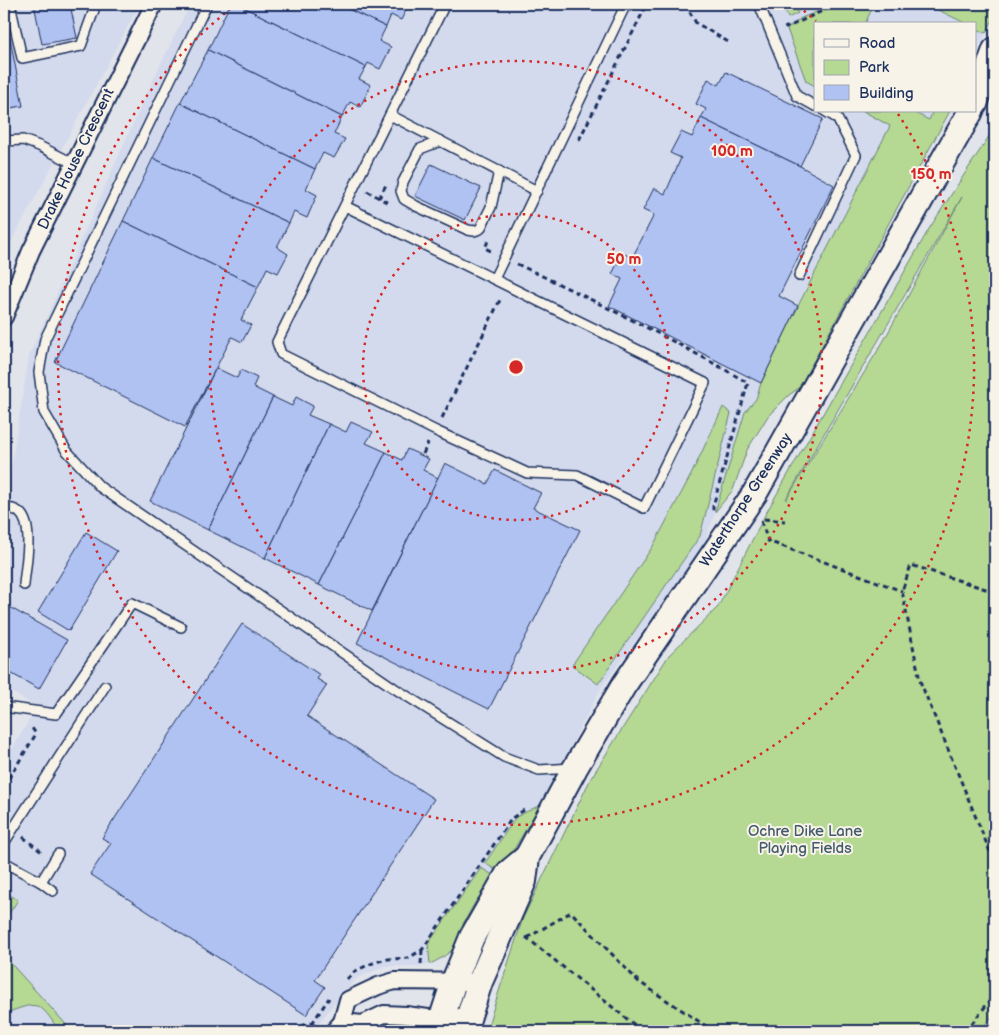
<svg xmlns="http://www.w3.org/2000/svg" width="999" height="1035" viewBox="0 0 999 1035" font-family="'Balsamiq Sans',sans-serif">
<style>
.built{fill:#d3daed}
.green{fill:#b5d892;stroke:#688478;fill-rule:evenodd}
.building{fill:#b0c2f2;stroke:#1b2f5e}
.lines{fill:none;stroke-linecap:round;stroke-linejoin:round}
.lane-casing{stroke:#1b2f5e;stroke-width:12}
.street-casing{stroke:#1b2f5e;stroke-width:20}
.secondary-casing{stroke:#1b2f5e;stroke-width:28}
.path{stroke:#1b2f5e;stroke-width:3;stroke-dasharray:5 4;stroke-linecap:butt}
.lane{stroke:#f7f3e8;stroke-width:9}
.street{stroke:#f7f3e8;stroke-width:16}
.secondary{stroke:#f7f3e8;stroke-width:24}
.ring{fill:none;stroke:#d62828;stroke-width:2.5;stroke-dasharray:2.5 5}
.labels{text-anchor:middle;dominant-baseline:central;stroke-width:4;stroke-linejoin:round;paint-order:stroke}
.street-label{font-size:15px;fill:#1b2f5e;stroke:#f7f3e8}
.park-label{font-size:15px;fill:#42596b;stroke:#f7f3e8}
.centre{fill:#d62828;stroke:#f7f3e8;stroke-width:2.5}
.ring-label{font-size:15px;text-anchor:middle;font-weight:bold;fill:#d62828;stroke:#f7f3e8;stroke-width:4;stroke-linejoin:round;paint-order:stroke}
</style>
<rect width="100%" height="100%" fill="#e2e4eb"/>
<filter id="ink" filterUnits="userSpaceOnUse"><feTurbulence type="fractalNoise" baseFrequency=".02" numOctaves="2"/><feDisplacementMap in="SourceGraphic" scale="10" xChannelSelector="R" yChannelSelector="G"/><feConvolveMatrix kernelMatrix="1 2 1 2 8 2 1 2 1" color-interpolation-filters="sRGB"/></filter>
<g filter="url(#ink)">
<g class="built">
<path d="M4,4H140L9,246L4,264Z"/>
<path d="M190,4H841L815,24V111H891L897,115L756,399L703,547L600,690L539,807L500,873L444,958L430,964L414,967L386,966L357,978L329,1010L313,1031H4V762L37,707L4,688V527L13,455L29,356L150,86Z"/>
<path d="M874,4H926L967,24H865Z"/>
<path d="M975,28L986,33L975,54Z"/>
<path d="M911,111H947L940,126Z"/>
</g>
<g class="green">
<path d="M782,4H793L798,13L788,18Z"/>
<path d="M825,4H874L865,24H815V86L806,81L787,29L801,18L822,10Z"/>
<path d="M926,4H995V16L986,33L975,28V24H967Z"/>
<path d="M863,111H911L929,120L933,111H950L799,388L789,395L768,416L747,450L733,490L715,512L745,412L756,399L761,383L798,306L890,126Z"/>
<path d="M995,127V1013L980,1031H486L523,918L591,778L669,655L718,607L766,513L929,229ZM962,197L883,342L786,500V499Z"/>
<path d="M723,407L731,413L700,536L598,684L572,665L653,546L691,475Z"/>
<path d="M536,807H539L500,873L485,863L516,817Z"/>
<path d="M481,868L498,878L487,895L477,899L463,924L466,933C456,948 446,957 430,964L428,944Z"/>
<path d="M4,891L18,900L4,921Z"/>
<path d="M4,956L63,1021L71,1031H59C39,1000 38,1001 4,1014Z"/>
</g>
<g class="building">
<path d="M34,4H70L77,38L42,44Z"/>
<path d="M230,4H237L366,67L359,79L371,85L360,107L350,102L342,117L208,50Z"/>
<path d="M237,4H338L386,27L379,41L391,47L380,69L368,63L366,67Z"/>
<path d="M338,4H409L401,20L391,15L386,27Z"/>
<path d="M7,23L23,106L4,109V24Z"/>
<path d="M208,50L342,117L334,134L345,139L334,158L323,153L315,169L180,103Z"/>
<path d="M726,72L823,119L800,166L701,118L706,109L696,104L708,79L719,85Z"/>
<path d="M180,103L315,169L306,189L317,195L307,218L294,212L289,223L153,158Z"/>
<path d="M701,118L800,166L834,185L779,296L798,306L761,383L609,306L622,279L612,274L623,253L632,258L654,215L643,210L654,188L665,194L681,158L670,153L681,132L692,137Z"/>
<path d="M153,158L289,223L277,247L288,254L278,273L267,268L258,287L123,221Z"/>
<path d="M431,164L481,188L465,220L415,196Z"/>
<path d="M123,221L258,287L241,320L251,325L242,342L232,337L185,427L55,362Z"/>
<path d="M216,368L237,378L241,370L257,378L253,387L273,397L208,530L150,501Z"/>
<path d="M273,397L292,406L296,397L313,406L308,415L329,424L265,558L208,530Z"/>
<path d="M351,422L373,432L366,443L386,452L319,585L265,558L329,424L346,432Z"/>
<path d="M407,449L429,459L423,470L438,478L372,611L319,585L386,452L402,460Z"/>
<path d="M445,463L487,484L495,470L541,493L533,508L580,530L489,709L357,643Z"/>
<path d="M86,532L117,551L69,631L38,612Z"/>
<path d="M4,604L67,640L39,689L5,670Z"/>
<path d="M242,624L320,675L317,679L327,685L307,716L434,799L315,980L325,987L306,1015L90,874L111,843L102,838Z"/>
</g>
<g class="lines">
<defs>
<g id="lane">
<path d="M10,4L22,58L81,46L94,10L93,4"/>
<path d="M207,4L45,339L39,372L44,412L66,450L100,487L394,688L504,757L539,770L573,768"/>
<path d="M759,4L797,96L815,106"/>
<path d="M390,115L537,191"/>
<path d="M4,141L23,140L39,146L73,163"/>
<path d="M441,141L420,149L403,182L401,191L404,199L416,206L468,230L474,231L480,229L491,207L499,171"/>
<path d="M345,206L705,383L644,508L577,475L527,473L436,431L281,354L277,342L445,4"/>
<path d="M799,276L856,155L837,118L825,111"/>
<path d="M494,279L626,4"/>
<path d="M4,508C8,508 15,509 19,512C35,525 25,567 24,585"/>
<path d="M4,707L56,714L132,603L181,627"/>
<path d="M4,843L105,686"/>
<path d="M4,862L41,882L53,891"/>
<path d="M41,882L58,854"/>
</g>
<g id="street">
<path d="M4,317L31,251L154,4"/>
<path d="M342,1022L363,1024L384,1014L406,1015L428,1018L468,1017"/>
<path d="M334,1031L342,1022L348,1000L378,986L395,981L480,982"/>
</g>
<g id="secondary">
<path d="M975,104L995,50"/>
<path d="M440,1031L442,1018L454,981L472,937L509,872L527,857"/>
<path d="M464,1031L480,982L524,881L527,857L575,768L624,685L755,493L971,111"/>
</g>
</defs>
<use href="#lane" class="lane-casing"/>
<use href="#street" class="street-casing"/>
<use href="#secondary" class="secondary-casing"/>
<g class="path">
<path d="M685,4L696,23L730,43"/>
<path d="M785,26L786,28L820,12L825,10L828,4"/>
<path d="M579,140L647,4"/>
<path d="M367,191L390,204"/>
<path d="M379,198L387,183"/>
<path d="M488,241L485,248L493,252"/>
<path d="M517,264C595,301 673,339 748,383L713,506V514"/>
<path d="M442,418L501,298"/>
<path d="M423,454L428,443"/>
<path d="M764,519L785,521"/>
<path d="M761,521L768,541L902,591"/>
<path d="M995,592L911,565L902,591L920,681L995,864"/>
<path d="M4,786L36,734L30,725"/>
<path d="M23,837L43,853"/>
<path d="M526,937L642,1031"/>
<path d="M527,938L571,912L639,982L706,1026L712,1031"/>
<path d="M421,964L422,950"/>
<path d="M347,979L355,971L375,962L388,959L408,958L422,950L512,818L527,808"/>
<path d="M285,1031L311,1023L317,1027"/>
<path d="M307,1031L329,998"/>
<path d="M966,1031L995,994"/>
</g>
<use href="#lane" class="lane"/>
<use href="#street" class="street"/>
<use href="#secondary" class="secondary"/>
</g>
</g>
<g class="ring">
<circle cx="516" cy="367" r="153"/>
<circle cx="516" cy="367" r="306"/>
<path d="M798 6A458 458 0 0 1 816 21M898 114A458 458 0 1 1 234 6"/>
</g>
<g class="labels">
<g class="street-label">
<text transform="translate(76 159) rotate(-64)">Drake House Crescent</text>
<text transform="translate(746 500) rotate(-57)">Waterthorpe Greenway</text>
</g>
<g class="park-label">
<text x="805" y="831">Ochre Dike Lane<tspan x="805" dy="17">Playing Fields</tspan></text>
</g>
</g>
<circle cx="516" cy="367" r="8" class="centre"/>
<g class="ring-label">
<text x="732" y="156">100 m</text>
<text x="931" y="179">150 m</text>
<text x="624" y="264">50 m</text>
</g>
<rect width="999" height="1035" fill="none" stroke="#f7f3e8" stroke-width="20"/>
<rect x="10" y="10" width="979" height="1015" fill="none" stroke="#1b2f5e" stroke-width="2" filter="url(#ink)"/>
<rect x="814" y="22" width="162" height="90" fill="#f7f3e8" stroke="#9fa5b1"/>
<rect x="824" y="39" width="25" height="8" fill="#f7f3e8" stroke="#9fa5b1"/>
<text x="859" y="48" font-size="15" fill="#1b2f5e">Road</text>
<rect x="824" y="60" width="25" height="15" fill="#b5d892" stroke="#9fa5b1"/>
<text x="859" y="72" font-size="15" fill="#1b2f5e">Park</text>
<rect x="824" y="85" width="25" height="15" fill="#b0c2f2" stroke="#9fa5b1"/>
<text x="859" y="98" font-size="15" fill="#1b2f5e">Building</text>
</svg>
